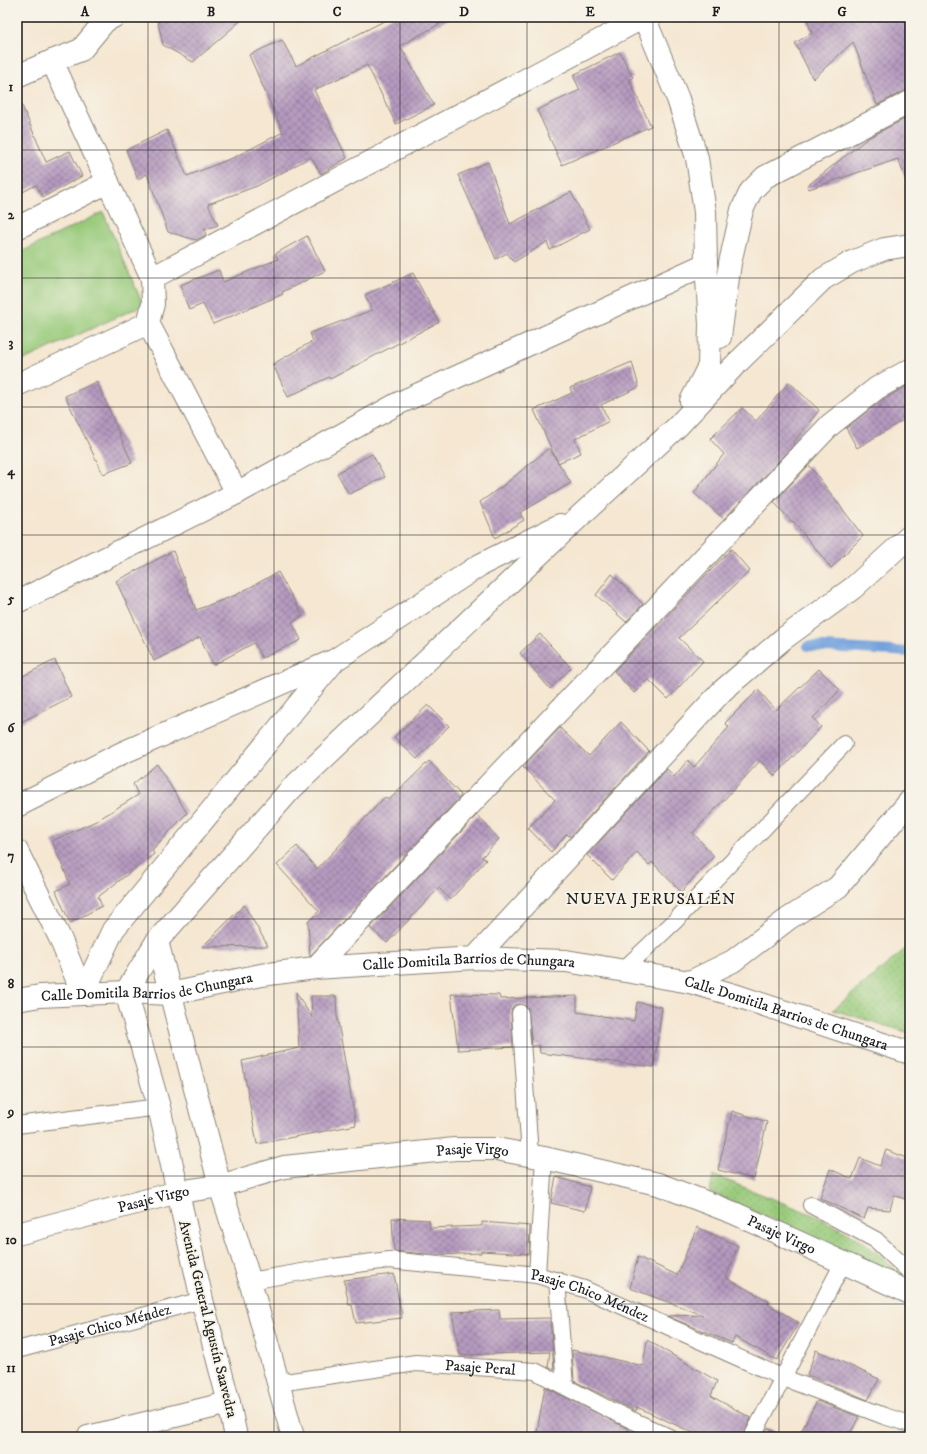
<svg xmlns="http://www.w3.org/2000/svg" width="927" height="1454" viewBox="0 0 927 1454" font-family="'IM FELL DW Pica',serif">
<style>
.grass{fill:url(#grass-dots);stroke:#5a734b}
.pitch{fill:#98ca7a;stroke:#5a734b}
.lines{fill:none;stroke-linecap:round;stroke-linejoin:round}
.stream{stroke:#73a2dc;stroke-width:10}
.building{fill:url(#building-cross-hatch)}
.service-casing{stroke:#888277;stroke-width:18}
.minor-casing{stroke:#888277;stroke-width:24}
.service{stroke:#fff;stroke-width:16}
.minor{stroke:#fff;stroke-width:22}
.grid{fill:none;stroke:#1c1c1c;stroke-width:1;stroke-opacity:0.55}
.labels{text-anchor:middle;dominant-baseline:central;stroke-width:4;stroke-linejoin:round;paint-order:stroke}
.street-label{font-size:15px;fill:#1c1c1c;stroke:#f7f3e8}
.neighbourhood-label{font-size:16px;letter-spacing:1px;fill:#1c1c1c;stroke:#f7f3e8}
.neatline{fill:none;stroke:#1c1c1c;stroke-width:1.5}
.grid-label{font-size:13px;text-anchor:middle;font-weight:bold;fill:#1c1c1c}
</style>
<defs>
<pattern id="grass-dots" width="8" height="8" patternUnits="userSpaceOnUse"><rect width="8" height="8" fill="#98ca7a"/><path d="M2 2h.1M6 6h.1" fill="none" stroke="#82ad69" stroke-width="1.8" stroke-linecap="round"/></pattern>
<pattern id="building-cross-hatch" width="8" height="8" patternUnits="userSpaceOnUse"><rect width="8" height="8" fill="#b59abf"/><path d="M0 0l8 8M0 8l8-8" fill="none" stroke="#927d9a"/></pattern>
</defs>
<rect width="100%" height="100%" fill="#f7f3e8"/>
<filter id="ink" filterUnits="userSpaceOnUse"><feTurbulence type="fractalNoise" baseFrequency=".025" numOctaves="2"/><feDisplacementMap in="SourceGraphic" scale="8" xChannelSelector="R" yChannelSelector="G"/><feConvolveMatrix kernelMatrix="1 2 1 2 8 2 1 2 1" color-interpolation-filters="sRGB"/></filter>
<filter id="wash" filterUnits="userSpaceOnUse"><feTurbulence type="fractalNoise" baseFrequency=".012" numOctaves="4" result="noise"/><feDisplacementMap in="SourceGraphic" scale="16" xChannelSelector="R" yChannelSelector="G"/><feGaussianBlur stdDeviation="0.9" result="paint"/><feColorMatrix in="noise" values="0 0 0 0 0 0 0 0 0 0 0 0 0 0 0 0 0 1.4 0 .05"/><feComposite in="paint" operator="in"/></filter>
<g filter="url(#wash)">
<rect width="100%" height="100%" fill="#f5e7d2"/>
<g class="grass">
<path d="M910,945V1033L833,1010Z"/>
<path d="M713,1175L816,1216L861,1240L907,1279L710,1192Z"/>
</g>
<path class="pitch" d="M103,212L143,305L17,363V254Z"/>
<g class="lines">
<path class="stream" d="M808,646L910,652"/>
</g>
<g id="blocks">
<g class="building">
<path d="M157,17H245L193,62L163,45Z"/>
<path d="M392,17H452L400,46L434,105L396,124L367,65L314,90L347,158L321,174L311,157L257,186L208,204L218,225L204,230L206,235L196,240L168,232L147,174L138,179L126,150L167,130L187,176L235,157L283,132L249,55L282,40L296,66Z"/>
<path d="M806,17H910V90L904,91L877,105L853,42L813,79L795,43L812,33Z"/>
<path d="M620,52L633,78L629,80L651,126L562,165L537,110L580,90L573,75Z"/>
<path d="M17,94L46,162L70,151L82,176L43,197L36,185L17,195Z"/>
<path d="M910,116V185H908L898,159L809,189L807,186L868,138Z"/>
<path d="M488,162L510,224L571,192L590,229L550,250L547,242L514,262L507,253L496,259L458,175Z"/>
<path d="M307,236L325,271L282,292L283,294L213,324L203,304L189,310L180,285L219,270L223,282L278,259L275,254Z"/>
<path d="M413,273L439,322L330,379L329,377L288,397L273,364L313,341L310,333L372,310L365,295Z"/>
<path d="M632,362L639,387L601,405L609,421L575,439L581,453L558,463L534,410L572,393L570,388Z"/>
<path d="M97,382L132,463L103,474L65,396Z"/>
<path d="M789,382L819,410L793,443L794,445L724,519L694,493L724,454L710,439L742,408L756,421Z"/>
<path d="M910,384V416L857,448L846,428L881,401Z"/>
<path d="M549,448L571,483L520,513L524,520L495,538L480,502L504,485Z"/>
<path d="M372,454L385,477L349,494L337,473Z"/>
<path d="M809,465L863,536L831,568L793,521L792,522L774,502Z"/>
<path d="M731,549L750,571L679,638L703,661L668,699L648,679L634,693L614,671Z"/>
<path d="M173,551L196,610L236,595L278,572L303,616L292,622L301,640L262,658L254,643L213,665L200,637L154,661L116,581Z"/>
<path d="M612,574L643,604L626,622L596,595Z"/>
<path d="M540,634L571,668L550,689L520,653Z"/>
<path d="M55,660L71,697L17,724V679Z"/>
<path d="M819,669L840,690L813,718L821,727L775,776L760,761L693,833L714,856L681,892L652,862L649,865L637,852L612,880L587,855L667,769L674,777L688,760L694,767L729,727L725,723L758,690L776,710Z"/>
<path d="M428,705L449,726L417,759L394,737Z"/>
<path d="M621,722L649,751L570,837L567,834L551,852L528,828L555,800L523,767L560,728L589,756Z"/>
<path d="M429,761L461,795L460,797L310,956L308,922L319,911L277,865L297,846L317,869L385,797L389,800Z"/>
<path d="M157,764L187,813L152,850L154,854L98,897L102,906L70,923L56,891L70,884L52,841L96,821L138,795L133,784Z"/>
<path d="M477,815L499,839L482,857L486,860L450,900L439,888L387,943L370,928Z"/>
<path d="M244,905L268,946L202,947Z"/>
<path d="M296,992L312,1018L311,996H336L337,1016L356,1125L257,1144L242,1061L299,1048Z"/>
<path d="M451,994L499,995L500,999L577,996V1012L634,1021L637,1002L662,1007L654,1067L540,1053L539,1045L532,1046L528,1008L524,1005L520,1004L514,1005L512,1009L511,1013L513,1047L458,1050Z"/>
<path d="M732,1111L767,1122L754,1179L718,1170Z"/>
<path d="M886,1150L910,1159V1201L894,1195L890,1210L868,1208L864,1219L820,1198L830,1169L852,1179L860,1158L880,1166Z"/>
<path d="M556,1177L590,1187L585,1211L551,1203Z"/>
<path d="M392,1218L429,1220L430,1228L482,1226V1222L530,1226L529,1254L481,1251V1253L437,1255L394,1251Z"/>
<path d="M697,1227L738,1246L726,1278L769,1301L768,1304L799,1323L777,1360L735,1337L732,1343L667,1316L703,1315L630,1288L638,1257L677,1275Z"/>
<path d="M394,1274L402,1318L356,1323L352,1305H349L344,1280Z"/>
<path d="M499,1310L500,1319L550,1318L554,1370L548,1367L550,1352L460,1355L452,1312Z"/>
<path d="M647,1340L717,1381L711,1396L751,1418L743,1437H702L637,1407L636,1411L574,1381L572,1350L643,1366Z"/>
<path d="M816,1350L879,1379L868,1400L807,1375Z"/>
<path d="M545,1387L629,1429L626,1437H536Z"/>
<path d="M817,1401L859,1417L848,1437H798Z"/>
<path d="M768,1428L785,1437H763Z"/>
</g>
</g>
</g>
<g filter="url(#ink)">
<use href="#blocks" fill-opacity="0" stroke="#888277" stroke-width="1"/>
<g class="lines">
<defs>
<g id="service">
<path d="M622,971L675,921L844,744"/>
<path d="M520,1013L530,1155"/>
<path d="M17,1125L159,1107"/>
<path d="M811,1205L876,1240L910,1272"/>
<path d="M537,1275L544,1158"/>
<path d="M557,1280L565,1386"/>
<path id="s1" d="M250,1281L325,1268L389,1260L537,1275L584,1289L784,1378L884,1416L910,1424"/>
<path id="s2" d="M17,1350L202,1300"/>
<path id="s3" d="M278,1383L416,1363L535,1371L610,1410L669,1437"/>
<path d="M752,1437L843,1263"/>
</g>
<g id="minor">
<path d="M644,17L678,99L697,158L705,212L706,264L710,324L709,366L691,401"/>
<path d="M52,61L152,278"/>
<path d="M17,76L52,61L81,50L105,21L113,17"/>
<path d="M17,228L108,182"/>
<path d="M148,323L237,493"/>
<path d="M720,337L730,263L742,210L751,191L765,177L910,102"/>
<path d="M17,385L148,323L153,304L152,278L644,17"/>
<path d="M17,602L237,493L397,404L706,264"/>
<path d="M17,806L122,753L330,662"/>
<path d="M17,851L60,938L83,994"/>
<path d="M157,941L220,1186L250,1281L293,1437"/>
<path d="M475,958L722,691L783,639L853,588L910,536"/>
<path d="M315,968L830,425L877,388L910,370"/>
<path d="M690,982L733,961L788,919L838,887L910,801"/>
<path d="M83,994L113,930L335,660L480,565L560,525"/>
<path id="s4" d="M17,1000L40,996L126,992L170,994L261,975L315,968L475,958L566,961L690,982L734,995L910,1053"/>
<path id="s5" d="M17,1234L178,1192L220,1186L284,1167L455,1149H496L544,1158L658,1184L734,1213L910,1293"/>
<path d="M88,1437L229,1403"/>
<path d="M236,1437L229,1403L202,1300L159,1107L126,992L157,941L291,789L581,515L677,427L733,367L823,279L852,262L884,249L910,245"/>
</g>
</defs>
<use href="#service" class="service-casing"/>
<use href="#minor" class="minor-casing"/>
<use href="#service" class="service"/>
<use href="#minor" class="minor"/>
</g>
</g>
<path class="grid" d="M148,17V1437M274,17V1437M400,17V1437M527,17V1437M653,17V1437M779,17V1437M17,150H910M17,278H910M17,407H910M17,535H910M17,663H910M17,791H910M17,919H910M17,1047H910M17,1176H910M17,1304H910"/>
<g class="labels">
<g class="street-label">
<text stroke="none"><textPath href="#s4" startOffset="455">Calle Domitila Barrios de Chungara</textPath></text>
<text stroke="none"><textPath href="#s4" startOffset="131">Calle Domitila Barrios de Chungara</textPath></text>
<text stroke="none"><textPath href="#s4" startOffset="779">Calle Domitila Barrios de Chungara</textPath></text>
<text stroke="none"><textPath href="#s5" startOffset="465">Pasaje Virgo</textPath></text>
<text stroke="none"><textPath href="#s5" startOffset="141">Pasaje Virgo</textPath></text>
<text stroke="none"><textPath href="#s5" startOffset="788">Pasaje Virgo</textPath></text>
<text stroke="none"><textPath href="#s1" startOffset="346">Pasaje Chico Méndez</textPath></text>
<text transform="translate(208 1319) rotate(76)">Avenida General Agustín Saavedra</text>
<text stroke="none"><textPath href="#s2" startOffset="96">Pasaje Chico Méndez</textPath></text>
<text stroke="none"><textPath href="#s3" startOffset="204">Pasaje Peral</textPath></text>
</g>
<g class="neighbourhood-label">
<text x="651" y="899">NUEVA JERUSALÉN</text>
</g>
</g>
<rect width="927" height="1454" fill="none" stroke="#f7f3e8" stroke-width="44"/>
<rect x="22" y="22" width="883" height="1410" class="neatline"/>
<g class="grid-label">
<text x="85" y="16">A</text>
<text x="211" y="16">B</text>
<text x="337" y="16">C</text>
<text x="464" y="16">D</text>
<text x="590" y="16">E</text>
<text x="716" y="16">F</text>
<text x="842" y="16">G</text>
<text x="11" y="91">1</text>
<text x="11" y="219">2</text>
<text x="11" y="347">3</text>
<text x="11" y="475">4</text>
<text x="11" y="603">5</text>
<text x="11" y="732">6</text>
<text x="11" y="860">7</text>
<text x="11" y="988">8</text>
<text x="11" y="1116">9</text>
<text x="11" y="1244">10</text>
<text x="11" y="1372">11</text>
</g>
</svg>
